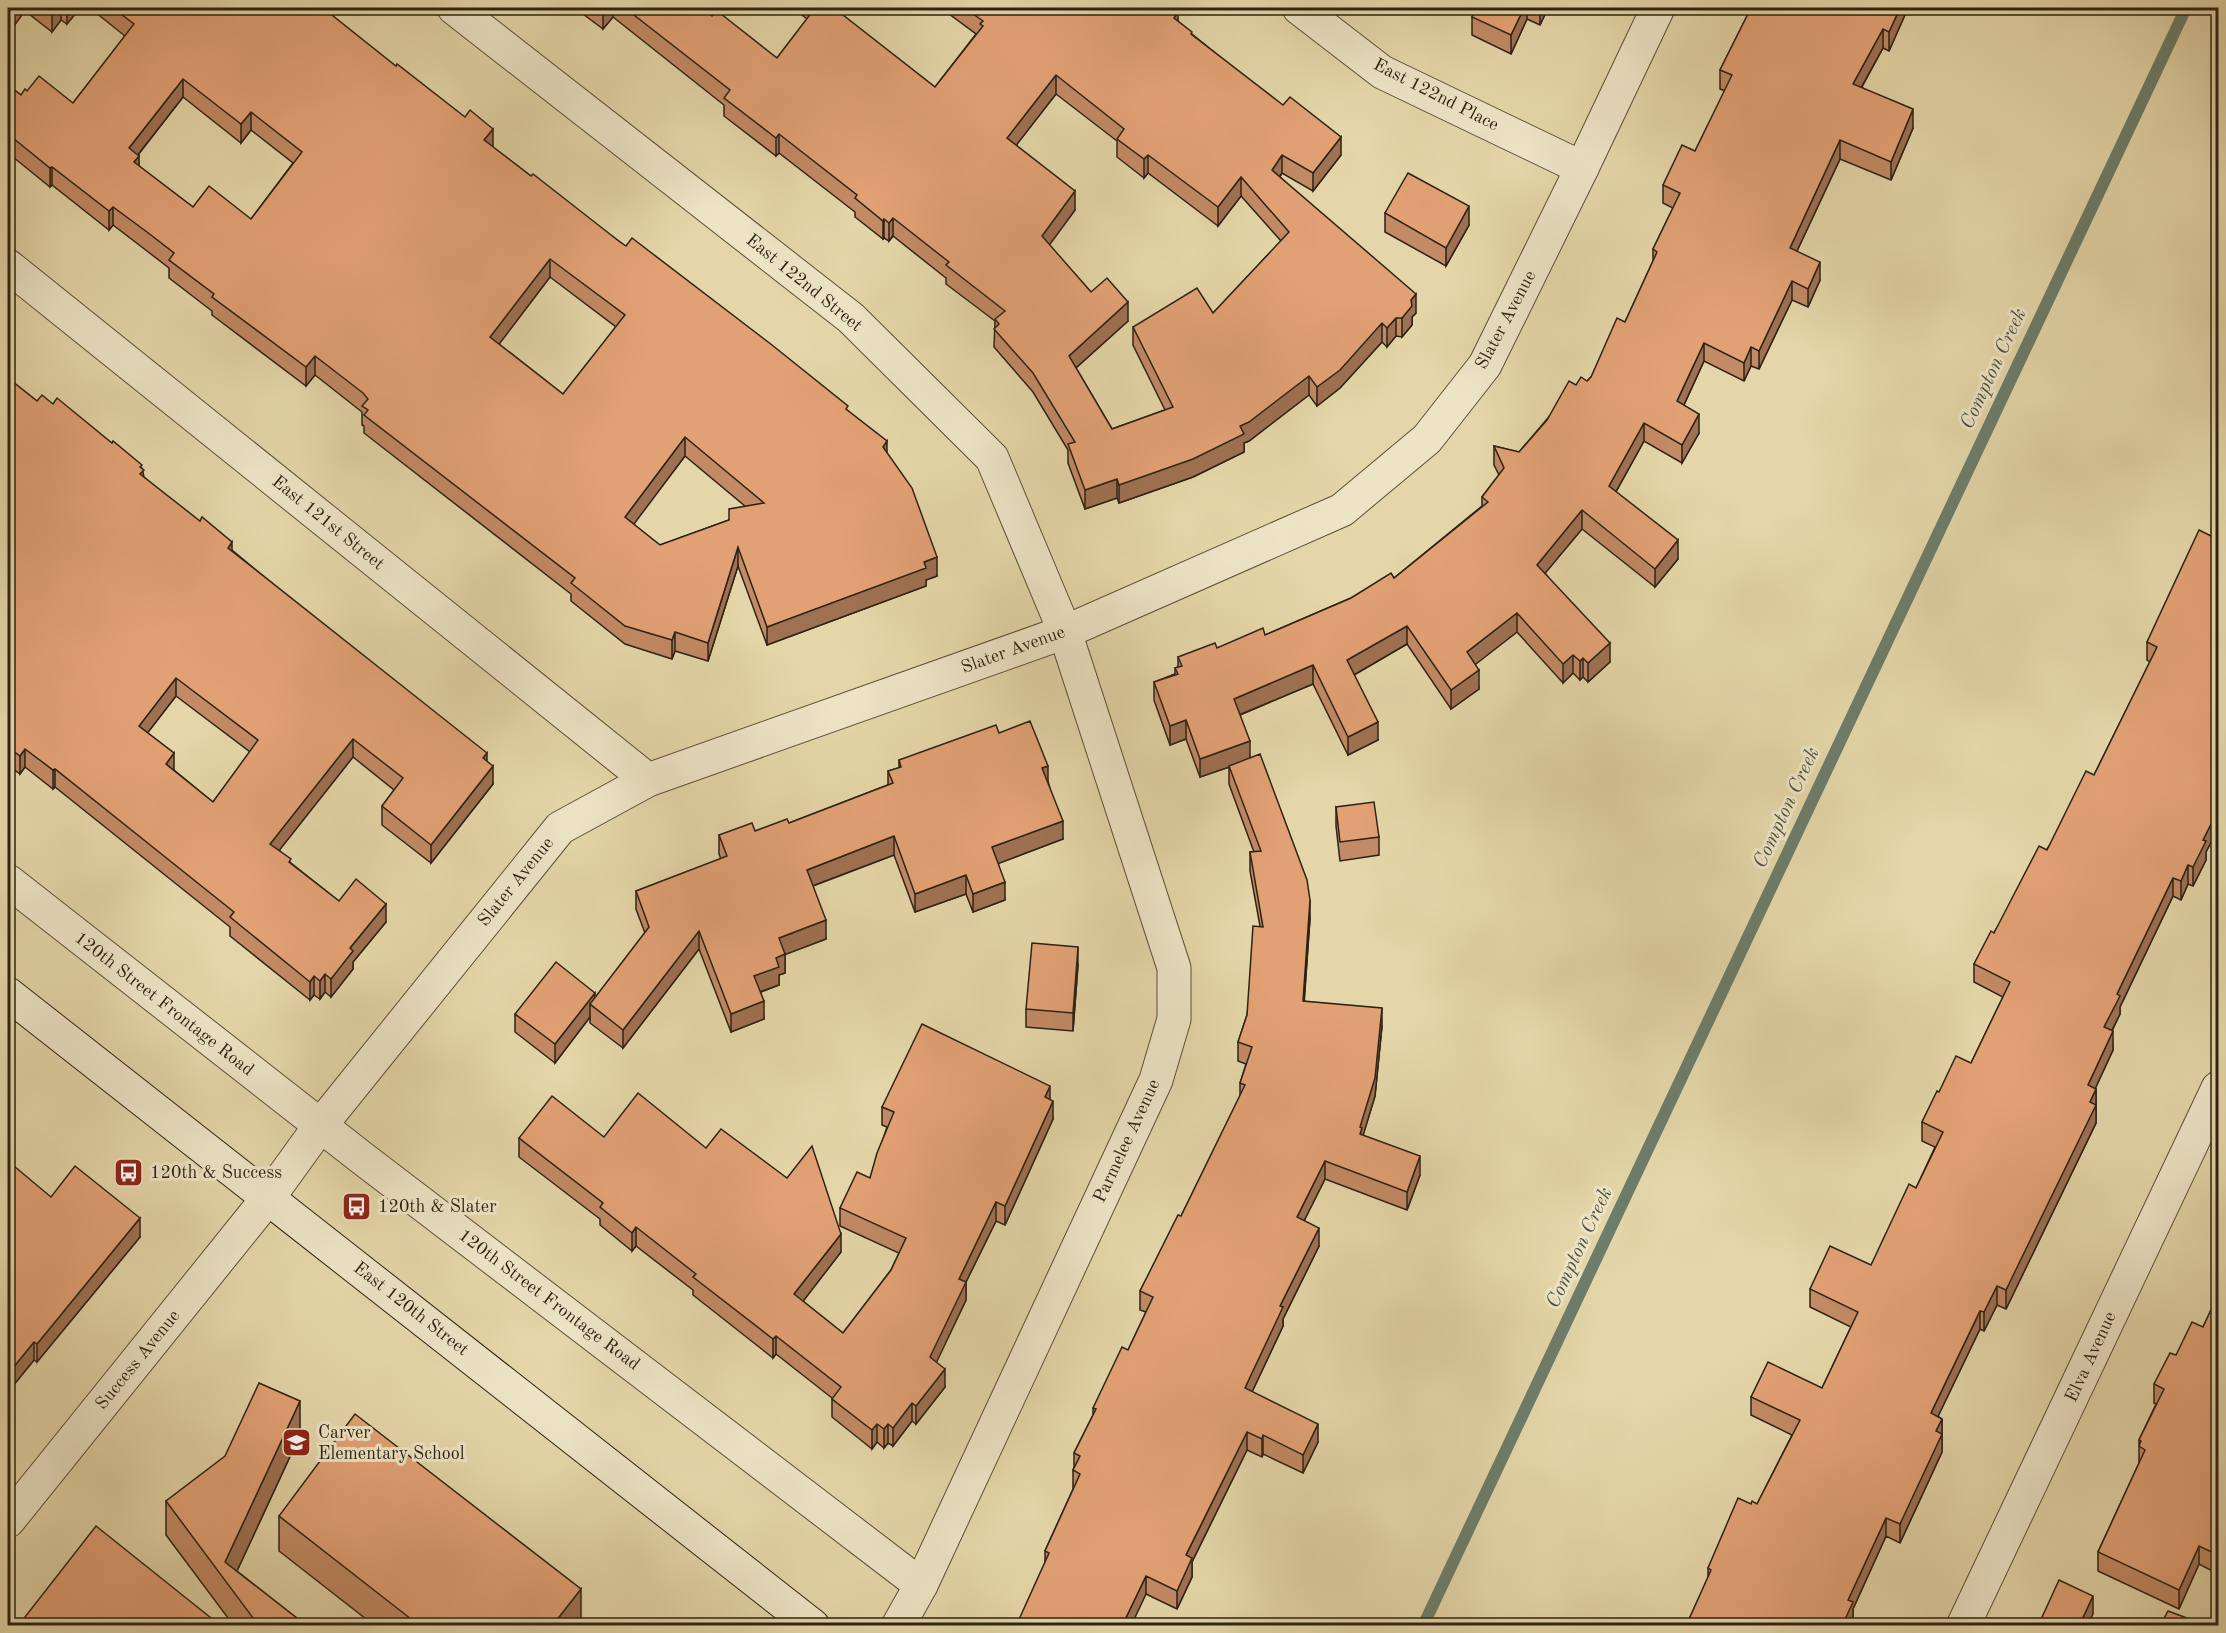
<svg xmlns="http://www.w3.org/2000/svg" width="2226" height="1633" viewBox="0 0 2226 1633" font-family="'Old Standard TT',serif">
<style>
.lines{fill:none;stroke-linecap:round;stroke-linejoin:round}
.stream{stroke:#6c7d6b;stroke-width:12}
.street-casing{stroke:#5b4f39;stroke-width:35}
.secondary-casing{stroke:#2d2214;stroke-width:35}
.street{stroke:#ede4c6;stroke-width:33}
.secondary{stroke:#ede4c6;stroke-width:33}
.wall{fill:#c28a65;stroke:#2d2214;stroke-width:1.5;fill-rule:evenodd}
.shaded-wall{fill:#9e7152;stroke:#2d2214;stroke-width:1.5}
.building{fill:#e2a175;stroke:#2d2214;stroke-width:1.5;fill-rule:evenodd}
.labels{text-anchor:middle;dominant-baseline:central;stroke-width:6;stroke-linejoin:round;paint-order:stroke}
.street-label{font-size:18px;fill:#2d2214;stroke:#ede4c6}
.poi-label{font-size:18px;fill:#2d2214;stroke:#ede4c6;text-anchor:start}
.water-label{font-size:20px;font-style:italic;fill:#4c4f40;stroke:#ede4c6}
</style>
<rect width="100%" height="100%" fill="#e4d6a8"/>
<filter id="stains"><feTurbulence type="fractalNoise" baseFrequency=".00333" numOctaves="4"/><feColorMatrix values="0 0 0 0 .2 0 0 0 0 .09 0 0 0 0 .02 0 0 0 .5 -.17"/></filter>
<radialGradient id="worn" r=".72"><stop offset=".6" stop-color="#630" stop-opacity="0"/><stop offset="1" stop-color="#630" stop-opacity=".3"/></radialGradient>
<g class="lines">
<path class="stream" d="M1423,1626L2186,8"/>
<defs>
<g id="street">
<path d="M454,8L851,318L992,458L1065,632L1174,968V1019L1156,1080L921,1585L898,1626"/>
<path d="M1299,8L1382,72L1582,168"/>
<path d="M8,266L648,780"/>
<path d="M8,881L362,1158L921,1585"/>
<path d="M8,1521L268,1198L320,1126L560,828L648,780L1065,632L1342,510L1427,439L1485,365L1582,168L1658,8"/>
<path d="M1963,1626L2218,1088"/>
</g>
<path id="secondary" d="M8,994C277,1203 545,1414 813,1626"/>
</defs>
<use href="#street" class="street-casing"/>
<use href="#secondary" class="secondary-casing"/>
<use href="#street" class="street"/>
<use href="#secondary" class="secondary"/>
</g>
<g class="wall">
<path d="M8,8H80L67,24L61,20L52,32L25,11Z"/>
<path d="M90,8H323L493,147L531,176L848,411L887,454L937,576L926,580V586L767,645L738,566L708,661L675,651L672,659L625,644L571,601V594L364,433V426L362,425V412L315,375L306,386L212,315V311L169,278V268L147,251L113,225L109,230L52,185L50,187L8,153V85L21,95L27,91L73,103L125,36ZM183,97L241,143L251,130L293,163L251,219L193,207L139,166L138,155ZM550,277L616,327L563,394L499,344ZM685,456L746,507L729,520L660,545L633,524Z"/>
<path d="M575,8H701L712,16L777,58L807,19L798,12V8H844L840,13L935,87L976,34L941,8H1172L1178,21L1192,34L1341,155L1313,191L1282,173L1280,177L1416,313L1412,317V325L1402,337L1396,336L1387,347L1382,342L1340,388L1317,406L1309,395L1249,441L1244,443V452L1193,477L1119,503L1117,498L1085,509L1068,463V450L1033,392L994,347L995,321L946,284V278L893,236L889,241L884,238L883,239L855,217V212L779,153L776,156L724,116V105L613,17L603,29ZM1056,94L1117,141V157L1144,178L1148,173L1218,226L1241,196L1281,241L1213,313L1133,327V345L1165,410L1112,429L1076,368L1128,321L1091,292L1049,245L1075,210L1016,145Z"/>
<path d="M1476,8H1548L1540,25L1527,19L1511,54L1472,35V17Z"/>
<path d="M1751,8H1908L1889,51L1883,48L1862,87L1913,128L1891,180L1840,159L1797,251L1820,280L1808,307L1792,300L1759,369L1751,366L1744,381L1704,361L1684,405L1699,433L1682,463L1644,441L1616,492L1678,559L1655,587L1582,529L1545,573L1610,662L1588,682L1583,677L1580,680L1573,673L1563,683L1517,632L1475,664L1479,689L1451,709L1407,644L1354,675L1378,740L1348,755L1313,684L1240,715L1250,758L1310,918L1304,1001L1382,1026L1375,1096L1363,1135L1420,1175L1407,1210L1325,1179L1304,1221L1319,1246L1283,1319V1326L1252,1392L1318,1442L1303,1473L1263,1454L1262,1457L1247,1450L1192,1562V1577L1177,1609L1146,1594L1045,1562V1551L1073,1489V1470L1074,1467V1453L1093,1415V1408L1128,1350L1146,1312L1140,1310V1291L1181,1216L1240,1096V1083L1246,1064L1238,1061V1042L1247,1015L1260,926L1250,871V852H1254L1229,784V767L1200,777L1186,739L1170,745L1154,700V682L1175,674V668L1178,667V657L1217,648L1265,635L1351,598L1394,578L1482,506V497L1499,475L1494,465V446L1519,452L1576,385L1587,381L1591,377L1625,322L1653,261V249L1673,208L1663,203V185L1695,151L1725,91L1720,89V70Z"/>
<path d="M1385,213L1469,225L1446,266L1385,232Z"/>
<path d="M8,378L37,401L53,404L142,468L144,477L487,762L493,784L431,863L382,825V806L394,790L353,757L279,850L291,863L339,901L386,922L353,962V969L331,997L325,992L320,999L314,995L310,1000L230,936V927L55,787L53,789L25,767L20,774L8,765ZM176,696L250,752L213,802L174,770L147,733Z"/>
<path d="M2218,537V829L2206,852V860L2193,886L2188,884L2181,900L2173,896L2120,1007V1014L2112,1031L2113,1050L2095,1089H2096V1123L2006,1309L1997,1305L1984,1331L1980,1329L1938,1416L1942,1419V1452L1900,1543L1886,1536L1853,1609V1621L1851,1626H1686L1708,1578V1568L1751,1504H1757L1792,1435L1751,1415V1397L1822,1388L1851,1327L1810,1307V1289L1871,1265L1916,1188L1935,1147L1922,1141V1122L1939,1092L1971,1063L2003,997L1974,982V964L2094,775L2150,662L2147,660V642Z"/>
<path d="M999,733L1048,781L1063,839L998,863L1005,900L973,912L966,894L915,912L894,855L813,886L826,939L785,954V973L779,975V985L761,992L764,1019L731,1032L699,949L623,1048L590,1023V1017L555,1063L515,1032V1014L595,998L645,933L636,909V891L721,859L719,854V835L755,831L789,823L888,785V771L899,768V760Z"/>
<path d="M1336,807L1379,837V855L1340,861L1336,826Z"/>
<path d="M1078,965L1073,1031L1026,1027V1009Z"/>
<path d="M1050,1100L1053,1119L1005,1225L996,1221L966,1282V1300L936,1362L945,1387L916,1424L912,1421L893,1446L888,1443L884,1448L877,1442L872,1449L832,1417V1398L776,1354L773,1358L693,1295V1290L636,1246L632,1251L600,1225V1219L519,1157V1138L604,1137L706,1148L841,1252L803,1301L843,1333L891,1270L899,1253L840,1226V1208L870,1178L887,1127L882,1125V1107Z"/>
<path d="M51,1197L140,1237L37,1362L34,1360L8,1392Z"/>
<path d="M2218,1295V1574L2199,1564L2179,1609L2098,1571V1552L2139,1463V1440L2156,1404L2154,1403V1384L2176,1355L2203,1327Z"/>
<path d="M300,1435L237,1571L307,1626H234L166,1535V1501Z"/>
<path d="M279,1516L581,1624L580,1626H375L279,1551Z"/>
</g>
<g class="shaded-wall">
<path d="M13,8H25V11L8,34V15Z"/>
<path d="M57,8H61V20L52,32V14Z"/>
<path d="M67,8H80L67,24Z"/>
<path d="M605,8H613V17L603,29V11Z"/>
<path d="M831,8H844L831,24Z"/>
<path d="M1524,8H1527V19L1511,54V35Z"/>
<path d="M1540,8H1548L1540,25Z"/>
<path d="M1900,8H1908L1889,51V32Z"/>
<path d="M1178,12V31L1174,18Z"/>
<path d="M1883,29V48L1853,102V84Z"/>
<path d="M1056,75V94L1007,157V138Z"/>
<path d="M183,79V97L129,166V148Z"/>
<path d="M1913,109V128L1891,180V162Z"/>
<path d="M251,112V130L241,143V124Z"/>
<path d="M493,129V147L484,140Z"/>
<path d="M779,134V153L776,156V138Z"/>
<path d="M1341,137V155L1313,191V173Z"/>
<path d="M1840,140V159L1790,266V248Z"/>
<path d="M1148,155V173L1144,178V159Z"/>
<path d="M1282,155V173L1272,188V170Z"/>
<path d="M139,156V174L134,162Z"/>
<path d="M52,167V185L50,187V168Z"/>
<path d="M1241,177V196L1218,226V207Z"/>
<path d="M1075,191V210L1042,255V236Z"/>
<path d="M1469,206V225L1446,266V248Z"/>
<path d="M113,207V225L109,230V211Z"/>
<path d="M893,218V236L889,241V223Z"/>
<path d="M884,219V238L883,239V221Z"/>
<path d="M550,259V277L490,356V337Z"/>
<path d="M1820,262V280L1808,307V289Z"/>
<path d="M1792,281V300L1759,369V351Z"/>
<path d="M1416,294V313L1412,317V325L1402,337V318L1411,300Z"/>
<path d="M1128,302V321L1069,374V356Z"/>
<path d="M1396,318V336L1387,347V328Z"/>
<path d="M1382,323V342L1340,388L1317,406V387Z"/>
<path d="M1704,343V361L1677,420V401Z"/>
<path d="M1751,347V366L1744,381V363Z"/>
<path d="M315,356V375L306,386V367Z"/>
<path d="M1309,376V395L1249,441L1244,443V452L1193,477L1119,503V485L1240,426Z"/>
<path d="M1699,414V433L1682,463V445Z"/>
<path d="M1644,423V441L1609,504V486Z"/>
<path d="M685,437V456L625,536V517Z"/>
<path d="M887,441V459L883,447Z"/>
<path d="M1117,479V498L1085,509V490Z"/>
<path d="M1582,510V529L1537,583V565Z"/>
<path d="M1678,540V559L1655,587V569Z"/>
<path d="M232,542V560L228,548Z"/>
<path d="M738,547V566L708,661V643Z"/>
<path d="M937,557V576L926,580V586L767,645V627Z"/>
<path d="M1517,613V632L1467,671V652Z"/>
<path d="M1407,626V644L1347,679V660Z"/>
<path d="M675,632V651L672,659V640Z"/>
<path d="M1610,643V662L1588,682V663Z"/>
<path d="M1573,655V673L1563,683V664Z"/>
<path d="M1583,658V677L1580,680V661Z"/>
<path d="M1313,665V684L1234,717V699Z"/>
<path d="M1479,670V689L1451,709V690Z"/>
<path d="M176,678V696L139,744V726Z"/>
<path d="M1186,720V739L1170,745V726Z"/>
<path d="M1378,722V740L1348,755V737Z"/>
<path d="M353,739V757L270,862V844Z"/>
<path d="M1250,741V760L1200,777V759Z"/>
<path d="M25,749V767L20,774V756Z"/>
<path d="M174,753V772L166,764Z"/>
<path d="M487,753V771L483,758Z"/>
<path d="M493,766V784L431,863V845Z"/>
<path d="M1048,766V785L1042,768Z"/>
<path d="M55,769V787L53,789V770Z"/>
<path d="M2218,810V829L2206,852V860L2193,886V867L2203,840Z"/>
<path d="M1063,821V839L992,866V847Z"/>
<path d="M894,836V855L807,888V870Z"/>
<path d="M2188,865V884L2181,900V881Z"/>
<path d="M966,875V894L915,912V894Z"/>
<path d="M2173,878V896L2120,1007V1014L2104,1046V1027L2117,994Z"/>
<path d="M1005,882V900L973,912V894Z"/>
<path d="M1310,900V918L1303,1020V1001Z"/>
<path d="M386,904V922L353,962V969L331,997V979L350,948Z"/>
<path d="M826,920V939L784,955L785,954V973L779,975V985L754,994V976L776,958L779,938Z"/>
<path d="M699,931V949L623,1048V1030Z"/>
<path d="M1078,947V965L1073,1031V1013Z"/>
<path d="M325,974V992L320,999V981Z"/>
<path d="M314,976V995L310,1000V982Z"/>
<path d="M595,993V1008L590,1004V1017L555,1063V1044Z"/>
<path d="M764,1001V1019L731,1032V1014Z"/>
<path d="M1382,1008V1026L1375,1096L1362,1139V1147L1360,1127Z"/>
<path d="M2113,1031V1050L2088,1104V1085Z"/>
<path d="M1050,1086V1104L1045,1097Z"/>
<path d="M2096,1089V1123L2006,1309V1290L2090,1102Z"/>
<path d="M1053,1101V1119L1005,1225V1206Z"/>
<path d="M1420,1156V1175L1407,1210V1192Z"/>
<path d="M1325,1161V1179L1297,1235V1217Z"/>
<path d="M996,1202V1221L966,1282V1300L930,1376V1357L959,1279Z"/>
<path d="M140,1218V1237L37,1362V1344Z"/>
<path d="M636,1227V1246L632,1251V1233Z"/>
<path d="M1319,1228V1246L1283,1319V1326L1245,1407V1388L1280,1306Z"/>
<path d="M841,1234V1252L794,1313V1294Z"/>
<path d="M1997,1286V1305L1984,1331V1312Z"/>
<path d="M1980,1311V1329L1931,1431V1413Z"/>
<path d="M776,1336V1354L773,1358V1339Z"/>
<path d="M34,1342V1360L8,1392V1374Z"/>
<path d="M945,1369V1387L916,1424V1406Z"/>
<path d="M300,1401V1435L230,1586L225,1562Z"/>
<path d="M912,1403V1421L893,1446V1428Z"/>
<path d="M1942,1419V1452L1900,1543V1524L1936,1431Z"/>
<path d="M877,1424V1442L872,1449V1430Z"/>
<path d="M888,1424V1443L884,1448V1429Z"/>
<path d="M1318,1424V1442L1303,1473V1455Z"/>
<path d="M1247,1432V1450L1192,1562V1577L1177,1609V1591L1186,1555Z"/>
<path d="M1263,1435V1454L1262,1457V1439Z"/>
<path d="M1886,1518V1536L1853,1609V1621L1851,1626H1842L1848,1600Z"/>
<path d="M2199,1546V1564L2179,1609V1590Z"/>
<path d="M1146,1576V1594L1131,1626H1122Z"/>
<path d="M581,1589V1624L580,1626H552Z"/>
<path d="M2093,1596V1614L2087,1626H2079Z"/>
</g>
<g class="building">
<path d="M8,8H13L8,15Z"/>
<path d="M44,8H57L52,14Z"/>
<path d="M113,8H323L396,66L397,64L465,117L470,110L493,129L484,140L531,176L533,174L620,242L626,246L632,238L772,345L848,406L846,409L887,441L883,447L912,488L937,557L924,562L926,568L767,627L738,547L708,643L675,632L672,640L625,626L571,583L575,578L364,415L368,410L362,406L368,399L363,393L315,356L306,367L212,297L214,294L169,260L174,253L147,232L113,207L109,211L52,167L50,168L8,134V85L21,95L25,89L27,91L39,76L73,103L134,24ZM183,79L241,124L251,112L302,152L251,219L209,186L193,207L134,162L139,156L129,148ZM550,259L625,315L563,394L490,337ZM685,437L764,503L729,509V520L660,545L625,517Z"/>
<path d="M625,8H701L712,16L716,10L777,58L815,8H834L935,87L983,26L980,24L983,21L965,8H1172L1178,12L1174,18L1192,32L1191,34L1283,105L1290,97L1341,137L1313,173L1282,155L1272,170L1416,294L1411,300L1412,306L1402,318H1396L1387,328L1382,323L1340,370L1317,387L1309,376L1249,422L1240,426L1244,434L1193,459L1119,485L1117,479L1085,490L1068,444L1075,442L1033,373L994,329L999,324L995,319L1005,311L946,265L949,262L893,218L889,223L884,219L883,221L855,198L857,195L779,134L776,138L724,98L730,90ZM1056,75L1124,129L1117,139L1144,159L1148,155L1218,207L1241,177L1289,232L1213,313L1197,288L1133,327L1173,407L1112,429L1069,356L1128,302L1107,278L1091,292L1042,236L1075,191L1007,138Z"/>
<path d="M1476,8H1524L1511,35L1472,17Z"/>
<path d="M1751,8H1900L1889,32L1883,29L1853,84L1913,109L1891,162L1840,140L1790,248L1820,262L1808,289L1792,281L1759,351L1751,347L1744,363L1704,343L1677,401L1699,414L1682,445L1644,423L1609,486L1678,540L1655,569L1582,510L1537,565L1610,643L1588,663L1583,658L1580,661L1573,655L1563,664L1517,613L1467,652L1479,670L1451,690L1407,626L1347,660L1378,722L1348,737L1313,665L1234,699L1250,741L1200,759L1186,720L1170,726L1154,682L1178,674L1175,668L1182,666L1178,657L1215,643L1217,648L1263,628L1265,635L1351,598L1391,573L1394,578L1488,502L1482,497L1504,468L1494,446L1519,452L1547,420L1569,381L1576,385L1581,377L1587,381L1591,377L1617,318L1625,322L1657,252L1653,249L1680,193L1663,185L1682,145L1695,151L1732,75L1720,70Z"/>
<path d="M1408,173L1469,206L1446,248L1385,213Z"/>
<path d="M8,378L37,401L42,395L53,404L57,398L112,443L113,441L142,465L140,467L144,470L140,474L200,521L202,517L232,542L228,548L487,753L483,758L493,766L431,845L382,806L403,778L353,739L270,844L291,859L289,862L339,901L356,879L386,904L350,948L353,951L331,979L325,974L320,981L314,976L310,982L230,917L234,912L55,769L53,770L25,749L20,756L8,747ZM176,678L258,740L213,802L166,764L174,753L139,726Z"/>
<path d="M2199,530L2217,539L2218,537V810L2203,840L2206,841L2193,867L2188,865L2181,881L2173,878L2117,994L2120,996L2104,1027L2113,1031L2088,1085L2096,1089L2090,1102L2096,1105L2006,1290L1997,1286L1984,1312L1980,1311L1931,1413L1942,1419L1936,1431L1942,1434L1900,1524L1886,1518L1848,1600L1853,1602L1842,1626H1686L1711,1570L1708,1568L1738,1498L1751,1504L1752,1501L1757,1504L1800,1420L1751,1397L1768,1362L1822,1388L1858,1312L1810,1289L1830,1246L1871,1265L1909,1184L1916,1188L1943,1132L1922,1122L1937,1091L1939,1092L1956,1056L1971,1063L2010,982L1974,964L1991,931L1994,933L2039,846L2047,850L2086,771L2094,775L2157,647L2147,642Z"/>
<path d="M1030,721L1048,766L1042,768L1063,821L992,847L1005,882L973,894L966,875L915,894L894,836L807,870L826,920L779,938L785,954L776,958L779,967L754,976L764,1001L731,1014L699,931L623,1030L590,1004L649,927L636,891L727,856L719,835L752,823L755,831L787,819L789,823L893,783L888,771L901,767L899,760L996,725L999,733Z"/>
<path d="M1260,754L1307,880L1310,900L1303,1001L1382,1008L1375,1078L1360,1127L1362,1128L1360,1134L1420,1156L1407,1192L1325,1161L1297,1217L1319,1228L1280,1306L1283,1307L1245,1388L1318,1424L1303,1455L1263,1435L1262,1439L1247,1432L1186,1555L1192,1558L1177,1591L1146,1576L1122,1626H1016L1049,1553L1045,1551L1080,1474L1073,1470L1080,1456L1074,1453L1096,1409L1093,1408L1122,1347L1128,1350L1153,1297L1140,1291L1178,1215L1181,1216L1245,1085L1240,1083L1252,1047L1238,1042L1247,1015L1253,926L1263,927L1250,852L1261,851L1229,766Z"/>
<path d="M1374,802L1379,837L1340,842L1336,807Z"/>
<path d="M1032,943L1078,947L1073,1013L1026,1009Z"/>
<path d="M556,962L595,993L555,1044L515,1014Z"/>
<path d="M922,1024L1050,1086L1045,1097L1053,1101L1005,1206L996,1202L959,1279L966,1282L930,1357L945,1369L916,1406L912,1403L893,1428L888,1424L884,1429L877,1424L872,1430L832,1399L841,1387L776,1336L773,1339L693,1277L696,1274L636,1227L632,1233L600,1207L603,1203L519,1138L552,1096L604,1137L638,1093L706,1148L721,1129L787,1178L812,1146L841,1234L794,1294L843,1333L891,1270L906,1238L840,1208L857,1172L870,1178L877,1153L894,1112L882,1107Z"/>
<path d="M8,1161L51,1197L75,1166L140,1218L37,1344L34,1342L8,1374Z"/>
<path d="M2218,1295V1555L2199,1546L2179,1590L2098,1552L2145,1450L2139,1446L2141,1441L2139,1440L2164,1389L2154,1384L2170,1353L2176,1355L2192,1322L2203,1327Z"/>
<path d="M259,1383L300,1401L225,1562L307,1626H259L166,1501L225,1456Z"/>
<path d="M355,1414L581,1589L552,1626H420L279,1516Z"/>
<path d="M96,1526L221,1626H18Z"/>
<path d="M2059,1580L2093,1596L2079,1626H2038Z"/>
<path d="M2168,1611L2195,1621L2193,1626H2160Z"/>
</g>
<defs>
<symbol id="bus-square" viewBox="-11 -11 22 22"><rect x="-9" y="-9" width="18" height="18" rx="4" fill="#8f2418" stroke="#ede4c6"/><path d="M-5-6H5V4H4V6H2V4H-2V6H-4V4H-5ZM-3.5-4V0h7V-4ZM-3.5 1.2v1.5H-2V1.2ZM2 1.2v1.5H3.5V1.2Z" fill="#fff"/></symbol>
<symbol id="school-square" viewBox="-11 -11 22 22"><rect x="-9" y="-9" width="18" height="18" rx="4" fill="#8f2418" stroke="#ede4c6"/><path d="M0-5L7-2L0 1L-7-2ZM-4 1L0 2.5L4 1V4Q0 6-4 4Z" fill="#fff"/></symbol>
</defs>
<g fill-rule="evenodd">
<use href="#bus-square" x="112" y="1156" width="33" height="33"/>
<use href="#bus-square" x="340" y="1190" width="33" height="33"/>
<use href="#school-square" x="280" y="1426" width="33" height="33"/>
</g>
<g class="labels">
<g class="street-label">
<text transform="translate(1436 95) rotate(27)">East 122nd Place</text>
<text transform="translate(804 283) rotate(39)">East 122nd Street</text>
<text transform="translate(1506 320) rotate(-62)">Slater Avenue</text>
<text transform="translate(328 523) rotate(39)">East 121st Street</text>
<text transform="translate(1013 650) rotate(-20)">Slater Avenue</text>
<text transform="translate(516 882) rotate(-51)">Slater Avenue</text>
<text transform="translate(164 1004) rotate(38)">120th Street Frontage Road</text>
<text transform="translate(1127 1141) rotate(-65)">Parmelee Avenue</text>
<text transform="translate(549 1300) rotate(37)">120th Street Frontage Road</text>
<text transform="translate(411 1309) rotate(38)">East 120th Street</text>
<text transform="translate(2091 1357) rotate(-65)">Elva Avenue</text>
<text transform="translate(138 1360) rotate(-51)">Success Avenue</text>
</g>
<g class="poi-label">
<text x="150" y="1173">120th &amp; Success</text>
<text x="378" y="1207">120th &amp; Slater</text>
<text x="318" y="1433">Carver<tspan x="318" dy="21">Elementary School</tspan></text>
</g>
<g class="water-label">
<text transform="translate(1994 369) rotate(-65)">Compton Creek</text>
<text transform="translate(1787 808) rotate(-65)">Compton Creek</text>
<text transform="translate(1580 1248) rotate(-65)">Compton Creek</text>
</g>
</g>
<rect width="2226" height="1633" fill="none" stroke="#e4d6a8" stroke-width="30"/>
<rect x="9" y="9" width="2208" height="1615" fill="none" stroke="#2d2214" stroke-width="3"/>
<rect x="15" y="15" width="2196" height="1603" fill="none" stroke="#2d2214" stroke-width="1.5"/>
<rect width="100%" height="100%" filter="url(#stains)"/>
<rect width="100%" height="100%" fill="url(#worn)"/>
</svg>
